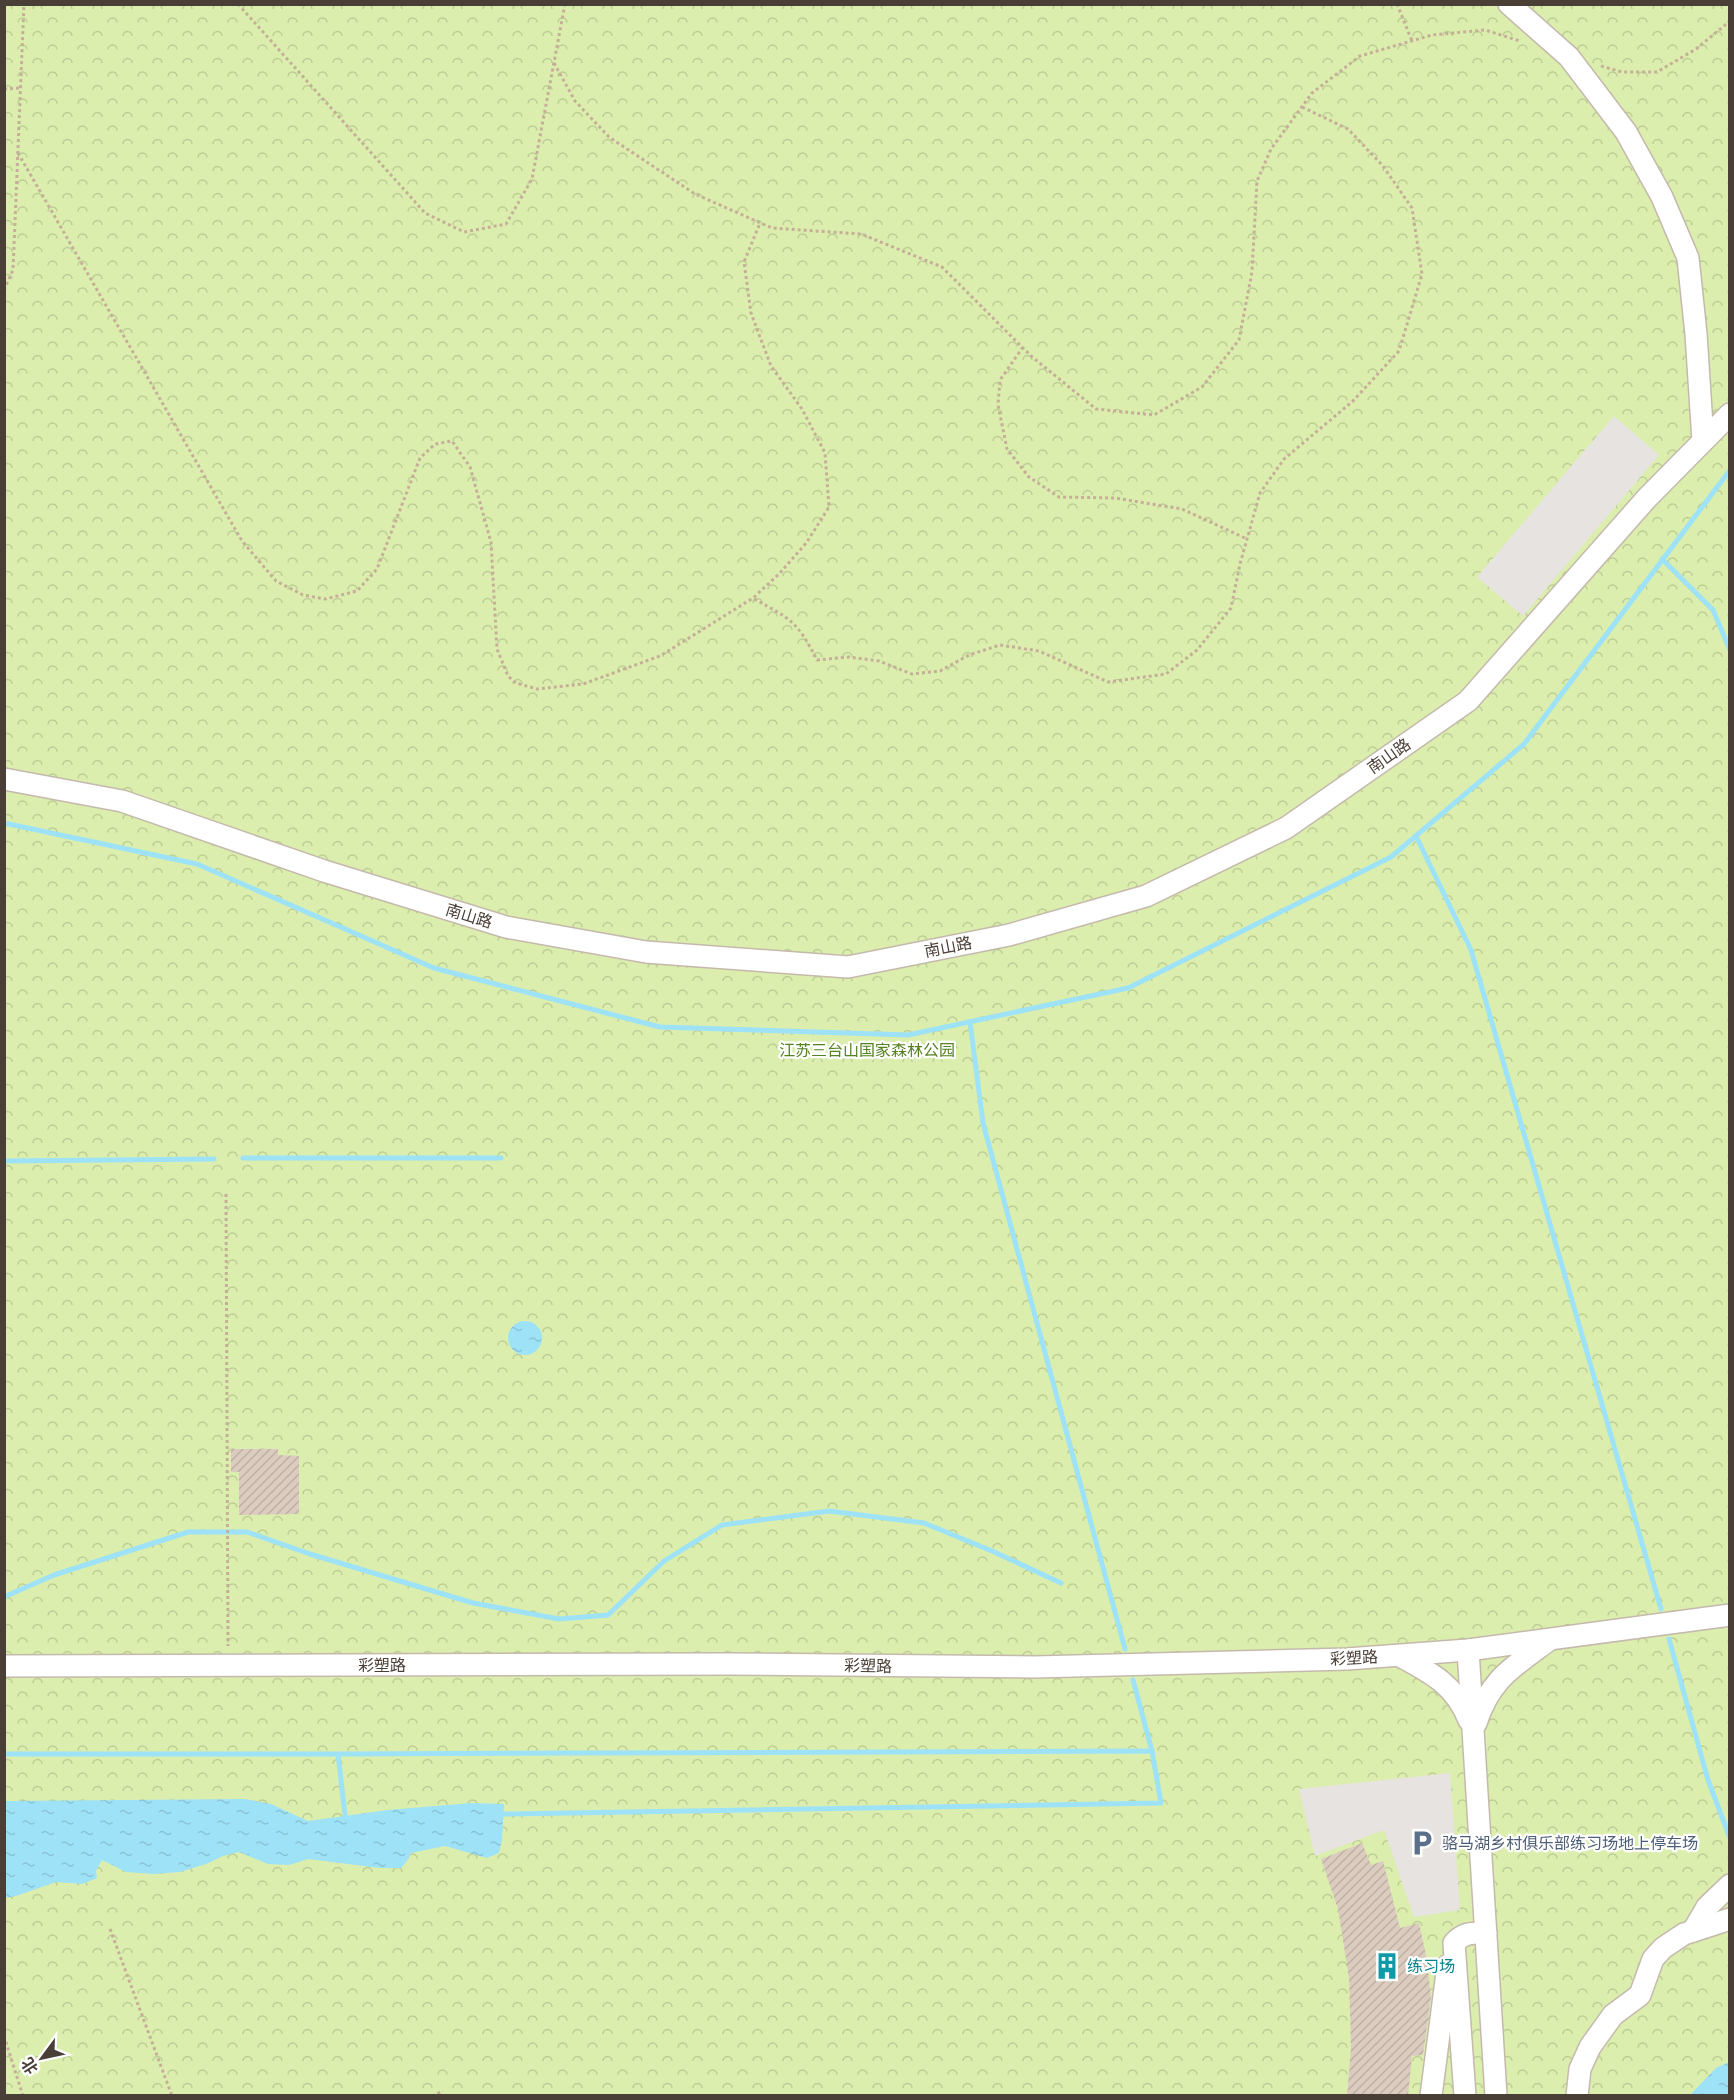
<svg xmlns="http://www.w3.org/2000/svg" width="1734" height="2100" viewBox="0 0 1734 2100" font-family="'Fira Sans','Noto Sans SC',sans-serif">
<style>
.park{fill:url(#park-crowns)}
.parking{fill:#e7e3e0}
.water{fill:url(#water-ripples)}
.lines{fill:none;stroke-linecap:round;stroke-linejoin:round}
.stream{stroke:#9ee2f8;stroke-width:5}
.building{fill:url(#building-hatch)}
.minor-casing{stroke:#c5b9ac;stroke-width:24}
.path{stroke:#c6af99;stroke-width:3;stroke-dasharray:3 3;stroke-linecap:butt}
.minor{stroke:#fff;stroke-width:21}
.labels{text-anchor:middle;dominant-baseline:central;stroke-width:4.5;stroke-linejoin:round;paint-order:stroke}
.street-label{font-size:16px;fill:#4a3f36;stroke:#fff}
.park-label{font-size:16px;fill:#568321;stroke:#fff}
.service-label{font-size:16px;fill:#4e5e75;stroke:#fff;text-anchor:start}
.culture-label{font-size:16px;fill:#0d838f;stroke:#fff;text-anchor:start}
</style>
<defs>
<pattern id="park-crowns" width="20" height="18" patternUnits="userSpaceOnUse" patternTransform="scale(1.5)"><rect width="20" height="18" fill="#dbeead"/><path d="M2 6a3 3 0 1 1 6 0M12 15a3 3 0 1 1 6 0" fill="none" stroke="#bdcd95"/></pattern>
<pattern id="water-ripples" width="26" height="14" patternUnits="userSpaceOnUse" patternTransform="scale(1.5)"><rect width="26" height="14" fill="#9ee2f8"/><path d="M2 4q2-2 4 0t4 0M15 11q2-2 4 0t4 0" fill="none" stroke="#8ac3d5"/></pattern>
<pattern id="building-hatch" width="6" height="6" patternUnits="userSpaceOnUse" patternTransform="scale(1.5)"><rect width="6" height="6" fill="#dcccbf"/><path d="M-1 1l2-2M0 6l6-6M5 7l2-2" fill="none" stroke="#beb0a5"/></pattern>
</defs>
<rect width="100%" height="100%" fill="#f6f0e8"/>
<rect class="park" x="5" y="5" width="1724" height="2090"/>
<g class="parking">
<path d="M1614,416L1659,455L1523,616L1477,577Z"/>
<path d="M1450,1773L1460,1910L1414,1917L1384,1830L1315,1856L1299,1789Z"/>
</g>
<g class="water">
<circle cx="525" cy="1338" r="17"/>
<path d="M245,1799L271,1804L308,1821L388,1810L471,1803L504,1804L502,1840L499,1853L487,1858L445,1846L411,1853L407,1861L401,1868H380L308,1859L289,1865L268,1864L239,1852L223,1856L206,1864L180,1872L154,1874L126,1872L102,1860L96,1871L97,1878L82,1884L56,1882L16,1896L5,1898V1801Z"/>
<path d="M1729,2062V2095H1690L1716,2068Z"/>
</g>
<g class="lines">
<g class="stream">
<path d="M1662,559L1713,610L1730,650"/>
<path d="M4,823L197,864L434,968L660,1027L908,1035L1128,988L1391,857L1524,744L1730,470"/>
<path d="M1416,836L1471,950L1661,1609"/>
<path d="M970,1022L983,1123L1125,1649"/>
<path d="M243,1158H501"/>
<path d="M4,1161L214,1159"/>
<path d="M4,1597L54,1575L188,1532H247L310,1554L473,1603L559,1619L608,1615L664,1561L722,1525L829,1511L924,1523L992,1551L1061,1583"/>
<path d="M1669,1639L1708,1780L1730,1838"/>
<path d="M1133,1680L1152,1751"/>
<path d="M4,1754H338"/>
<path d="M345,1815L338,1754L1152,1751L1161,1803L503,1814"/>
</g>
</g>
<g class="building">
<path d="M231,1449H278V1455L299,1456V1514L239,1515V1472H231Z"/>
<path d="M1362,1843L1371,1865L1383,1861L1400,1928L1419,1923L1426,1955L1431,1997L1423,2055L1412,2056L1408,2096H1347L1351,2048L1349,1978L1338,1909L1321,1859Z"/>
</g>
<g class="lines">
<defs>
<g id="minor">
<path d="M1509,4L1569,57L1626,132L1662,197L1688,258L1696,334L1703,441"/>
<path d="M4,779L122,801L324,871L506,927L646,952L848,967L1009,935L1146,896L1286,828L1468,701L1647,498L1730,414"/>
<path d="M1468,1650L1496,2096"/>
<path d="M1400,1656C1432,1673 1455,1685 1469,1720"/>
<path d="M4,1666L730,1664L1035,1667L1347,1659L1468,1650L1730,1615"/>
<path d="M1476,1723C1490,1679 1513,1667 1549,1640"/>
<path d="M1693,1931L1707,1907L1730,1885"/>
<path d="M1431,2096L1448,1965"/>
<path d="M1465,2096L1454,1943C1464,1932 1473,1933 1486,1933"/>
<path d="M1577,2096L1580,2069L1590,2047L1613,2015L1640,1995L1653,1959L1663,1948L1684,1934L1730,1919"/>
</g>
</defs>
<use href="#minor" class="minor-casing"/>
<g class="path">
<path d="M238,4L425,213L464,232L506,224L532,179L565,4"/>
<path d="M1397,4L1412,41"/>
<path d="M554,63L575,101L609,137L695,194L772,228L861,234L942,267L1031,356L1096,409L1154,415L1202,387L1239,340L1252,272L1257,181L1271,149L1312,93L1360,56L1432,35L1485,30L1520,41"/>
<path d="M1601,66L1622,72H1657L1696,49L1730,21"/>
<path d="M4,89L21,88"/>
<path d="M18,153L242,541L276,581L303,595L325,599L357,591L377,569L420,458L435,444L452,441L470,467L491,542L497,649L508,676L516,683L537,689L583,684L660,656L753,598L779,574L807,542L829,507L825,453L802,409L771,366L751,313L744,262L760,223"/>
<path d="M4,290L13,270L24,4"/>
<path d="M1023,347L1000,380L998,405L1007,449L1029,477L1059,497L1115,498L1182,509L1247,539"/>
<path d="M754,599C791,619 797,621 817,660L849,657L879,661L912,674L940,671L969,655L1000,645L1039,651L1108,682L1166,674L1197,650L1231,608L1240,564L1260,493L1284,459L1353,401L1399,351L1422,274L1412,208L1383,166L1348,129L1302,107"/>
<path d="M226,1194L228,1646"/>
<path d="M110,1929L172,2096"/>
<path d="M4,2036L23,2096"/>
<path d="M432,2096L443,2091"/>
</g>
<use href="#minor" class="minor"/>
</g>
<defs>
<symbol id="parking-bare" viewBox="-9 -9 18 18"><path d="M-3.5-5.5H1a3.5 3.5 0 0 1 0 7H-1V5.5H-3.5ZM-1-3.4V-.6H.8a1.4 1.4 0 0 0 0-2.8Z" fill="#5c6f8a" stroke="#fff" stroke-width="2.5" paint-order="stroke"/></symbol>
<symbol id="building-bare" viewBox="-9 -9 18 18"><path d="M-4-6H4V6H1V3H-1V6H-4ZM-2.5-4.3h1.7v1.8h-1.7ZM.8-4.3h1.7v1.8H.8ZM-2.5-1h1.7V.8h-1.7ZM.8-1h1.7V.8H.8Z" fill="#0f9aa8" stroke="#fff" stroke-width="2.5" paint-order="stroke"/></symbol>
</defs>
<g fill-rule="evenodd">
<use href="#parking-bare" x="1403" y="1824" width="38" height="38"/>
<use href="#building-bare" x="1368" y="1947" width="38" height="38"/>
</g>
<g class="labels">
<g class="street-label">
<text transform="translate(1389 756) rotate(-35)">南山路</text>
<text transform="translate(469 916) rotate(17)">南山路</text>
<text transform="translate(948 947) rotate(-11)">南山路</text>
<text transform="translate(1354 1658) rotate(-3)">彩塑路</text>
<text x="382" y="1665">彩塑路</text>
<text transform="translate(868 1666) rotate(1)">彩塑路</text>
</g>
<g class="park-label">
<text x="867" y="1050">江苏三台山国家森林公园</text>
</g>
<g class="service-label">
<text x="1442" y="1843">骆马湖乡村俱乐部练习场地上停车场</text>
</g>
<g class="culture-label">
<text x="1407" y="1966">练习场</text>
</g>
</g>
<rect width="1734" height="2100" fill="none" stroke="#4a3f36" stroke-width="12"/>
<g transform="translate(42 2058) rotate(237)" stroke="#ffffff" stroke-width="4.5" paint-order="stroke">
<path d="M0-4.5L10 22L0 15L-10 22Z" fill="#4a3f36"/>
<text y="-9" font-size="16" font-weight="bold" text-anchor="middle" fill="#4a3f36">北</text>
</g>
</svg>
